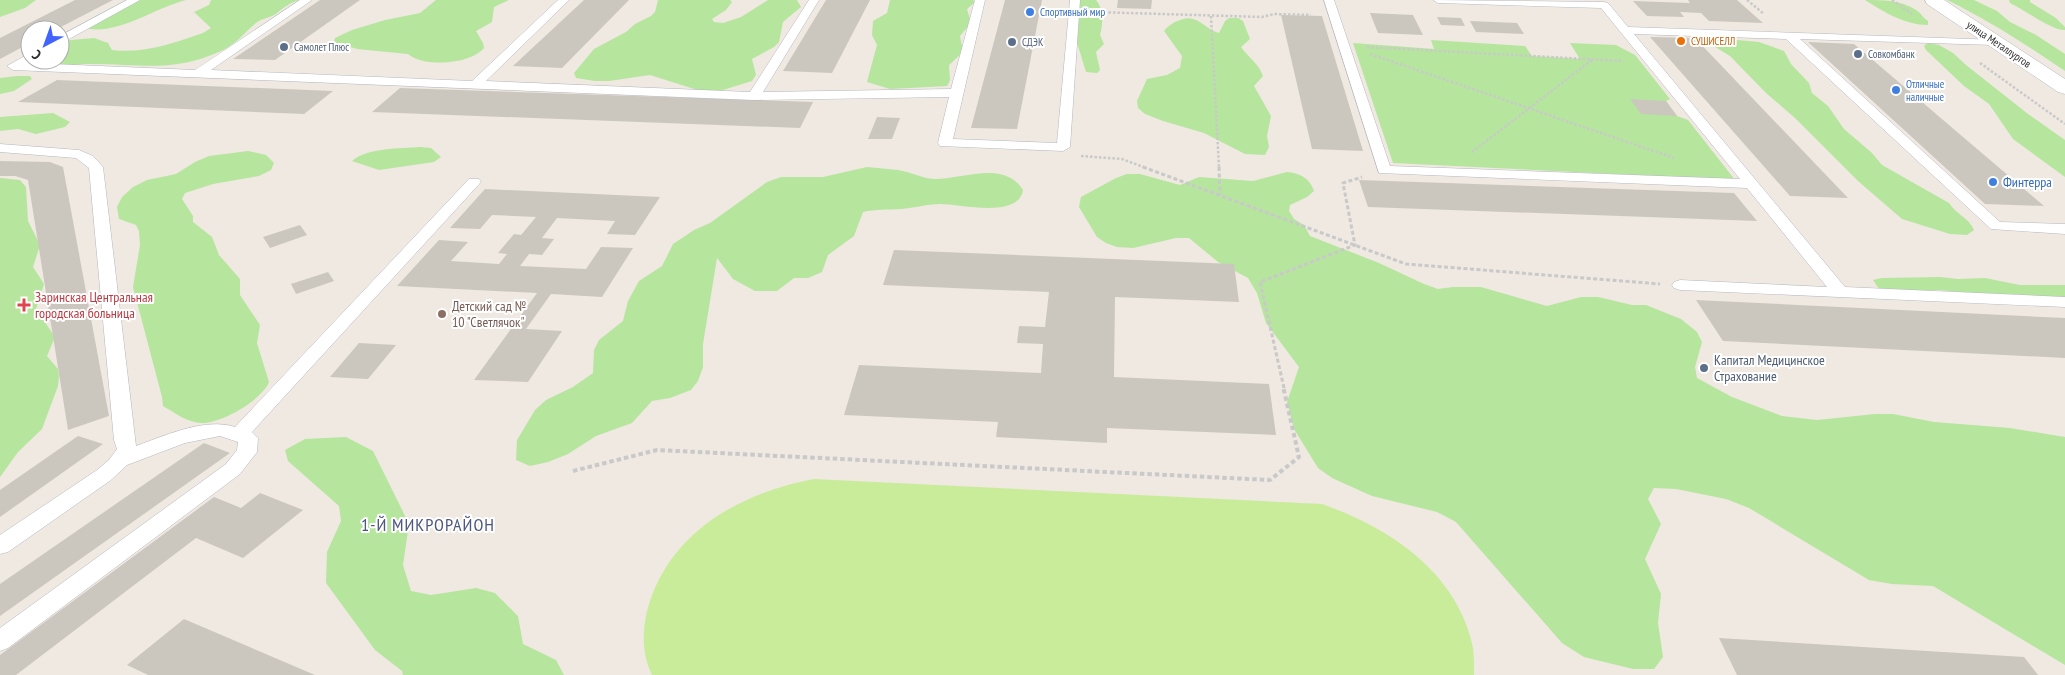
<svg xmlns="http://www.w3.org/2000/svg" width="2065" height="675" viewBox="0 0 2065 675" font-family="'PT Sans Narrow',sans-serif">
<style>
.green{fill:#b6e59e}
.pitch{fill:#c9ec9a}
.building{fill:#cbc7bf}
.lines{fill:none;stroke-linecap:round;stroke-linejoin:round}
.lane-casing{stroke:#b4b7c1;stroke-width:1}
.street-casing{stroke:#b4b7c1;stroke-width:1}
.path-far2{stroke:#c9c9c9;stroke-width:2.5;stroke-dasharray:2.5 2;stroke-linecap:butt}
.path-far1{stroke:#c9c9c9;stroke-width:3;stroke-dasharray:4 2.5;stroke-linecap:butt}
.path{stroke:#c9c9c9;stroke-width:4;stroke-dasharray:4.5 3;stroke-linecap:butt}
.lane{fill:#fff;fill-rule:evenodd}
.street{fill:#fff;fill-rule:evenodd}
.shop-dot{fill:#3f7fe0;stroke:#fff;stroke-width:2}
.food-dot{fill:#e8710a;stroke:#fff;stroke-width:2}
.service-dot{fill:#5c6f8a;stroke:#fff;stroke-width:2}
.health-dot{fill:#e0444e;stroke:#fff;stroke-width:2}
.education-dot{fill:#8d6e63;stroke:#fff;stroke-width:2}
.labels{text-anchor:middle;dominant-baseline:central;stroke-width:4;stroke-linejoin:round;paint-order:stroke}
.far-shop-label{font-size:11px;fill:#366cbe;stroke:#fff;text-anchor:start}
.far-food-label{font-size:11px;fill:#c56008;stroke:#fff;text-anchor:start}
.far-service-label{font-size:11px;fill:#4e5e75;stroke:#fff;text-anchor:start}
.far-street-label{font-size:11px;fill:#2e2e2e;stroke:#fff}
.shop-label{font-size:14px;fill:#366cbe;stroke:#fff;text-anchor:start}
.health-label{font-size:14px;fill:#be3a42;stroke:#fff;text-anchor:start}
.education-label{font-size:14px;fill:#785e54;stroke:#fff;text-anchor:start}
.service-label{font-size:14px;fill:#4e5e75;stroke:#fff;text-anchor:start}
.near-neighbourhood-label{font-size:18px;letter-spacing:1px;fill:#4d5680;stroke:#fff}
</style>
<rect width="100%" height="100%" fill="#efe9e1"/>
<g class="green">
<path d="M0,0H36L25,8L0,17Z"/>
<path d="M127,0H186C154,8 123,33 89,29L87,26L95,17Z"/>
<path d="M211,0H299C289,3 285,7 277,13C271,18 262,18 256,23C245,32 235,45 221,51C171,74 136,63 86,64C72,64 48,72 38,60H60V41L94,38L108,43L112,50C144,54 173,43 203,33L211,28L194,12L209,5Z"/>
<path d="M436,0H509L494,7L492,22L476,31L483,43L484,48C471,64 424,68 408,54L357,49L334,42L335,38L352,30L385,20L420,13Z"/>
<path d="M658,0H730L732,2L726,10L712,19L714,22L723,23L741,17L768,0H797L801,7L783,22L779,42L774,47L752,59L756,75L752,81L710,94L650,75L609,81H595L576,78L574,73L594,49L626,32L635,24L651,16L655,12Z"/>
<path d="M890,0H973L975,2L967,9L971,23L960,36L963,52L949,65L950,80L947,86L890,89L867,82L877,45L872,35L873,21L887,13Z"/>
<path d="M1080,0H1096C1104,9 1103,24 1100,35L1104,44L1096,52L1100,70L1097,73L1086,72L1071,23Z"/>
<path d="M1865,0C1883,0 1901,0 1916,10C1921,13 1923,18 1928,21V25C1905,25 1884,12 1865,0Z"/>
<path d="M1947,0H1974L1997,11L2010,22L2036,35L2065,54V71C2027,45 1988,20 1947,0Z"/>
<path d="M2009,0H2030V2L2056,18L2065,27V30C2053,31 2023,9 2010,3Z"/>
<path d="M1229,18H1238L1243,21L1250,39L1241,47C1248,57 1259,64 1263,76L1254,86L1271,116L1267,136L1269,147L1265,155L1245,154L1204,133L1163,121L1145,114L1138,108L1137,101L1147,79L1167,75L1180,68L1182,56L1164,31C1169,24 1184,16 1193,19C1203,22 1208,30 1219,33L1225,21Z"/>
<path d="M1716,38L1759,42L1784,51L1791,64L1809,83L1812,93L1828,106L1844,129L1872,153L1882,165L1949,203C1956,214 1969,218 1974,230L1967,235L1950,234L1902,219L1858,181L1795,118L1766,93L1730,56L1707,42Z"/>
<path d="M1431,40L1525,46L1532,56L1580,59L1570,43L1616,45L1635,55L1670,99L1666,101L1677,116L1688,120L1735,180L1393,163L1353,43L1434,49Z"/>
<path d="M1928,43L1939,45L1953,53L1966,65L2028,114L2065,140V177L2013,139L1989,104L1964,86L1926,50L1924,46Z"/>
<path d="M17,76H30L32,79L14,91L0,94V78Z"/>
<path d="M53,113L70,122L65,127L36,134L18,129L0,131V117Z"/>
<path d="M421,147L431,148L441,157L434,162L379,170L352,161C368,147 400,149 421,147Z"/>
<path d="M248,151L266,155L274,163L271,170L259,176L213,184L185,193L182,199L193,216V222L212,237L219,255L240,279V295L260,325L257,343L269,382C262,400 222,423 202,423C188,423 175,413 163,406L162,397L133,287L140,245L139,231L136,225L119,219L117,207L122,197L133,187L147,180L176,174L195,162L209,156Z"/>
<path d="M867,167C878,168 888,169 898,170C911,172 924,179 936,179C963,179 1004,160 1023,190C1019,219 960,204 940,204C927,204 914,208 901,209C888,210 876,209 863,212L854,236L828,255L822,272L808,278H794L777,291H755L733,279L717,258L703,344V367L698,381L691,390L670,398L652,401L632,423L596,436L568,454L548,462L530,466L516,460L517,440L535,410L546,400L573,387L593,373L594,350L599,340L623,321L628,301L639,281L662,266L673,244L694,230L710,223L767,182L781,177H823Z"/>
<path d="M1287,172C1299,173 1310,178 1314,191L1307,197L1290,205L1289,211L1294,219L1304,225L1310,236L1379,263L1424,284L1438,289L1453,287H1481L1547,306L1581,297H1598L1632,305H1646L1681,319L1697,332L1702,342L1695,367L1697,378L1732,397L1782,416L1817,420L1875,414H1893L1934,422L2010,428L2065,437V665L1933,586L1892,584L1869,580L1749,508L1726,499L1676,489L1654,488L1648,499L1661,524L1645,559L1661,594L1658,623L1663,657L1654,669H1633L1584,657L1562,643L1456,522L1437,512L1372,496L1332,478L1318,468L1294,429L1287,402L1299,367L1266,323L1257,293L1248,278L1218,262L1189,238H1176L1133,248L1117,247L1106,243L1097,237L1079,207L1081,197L1116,178L1127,174H1140L1180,185L1199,177L1253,181Z"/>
<path d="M0,178L20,180L26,187L28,221L40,245L33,267L44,284L36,309L55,337L47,356L58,369L59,376L58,386L42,429L18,452L0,477Z"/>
<path d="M1940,277L1958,279L1985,278L2020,285H2065V300L1975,294L1939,290L1914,292L1879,289L1873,280L1882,278Z"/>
<path d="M346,437L373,451L409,524L403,565L411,591L431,595L476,588L495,593L518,616L523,644L556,660L564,675H403L402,671L375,650L326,583L327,552L341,521L339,506L288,461L285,450L305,439Z"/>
</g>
<path class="pitch" d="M814,479L1322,504C1390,528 1457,572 1473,648C1474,657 1474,666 1474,675H652C641,653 642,627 649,604C672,530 743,492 814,479Z"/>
<g class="building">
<path d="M75,0H113L55,30H30V43L0,59V38Z"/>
<path d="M320,0H360L275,60L233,59Z"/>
<path d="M584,0H629L562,68L513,66Z"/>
<path d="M826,0H870L832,73L783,71Z"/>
<path d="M1005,0H1042L1017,129L971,128Z"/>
<path d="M1118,0H1152L1151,9L1117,8Z"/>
<path d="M1688,0H1737L1763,23L1709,21L1701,13L1680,12L1684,17L1647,16L1633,1L1690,3Z"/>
<path d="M1370,13L1413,15L1423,35L1378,33Z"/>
<path d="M1281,15L1322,16L1363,151L1312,149Z"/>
<path d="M1437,17L1461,18L1465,26L1441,25Z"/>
<path d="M1470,21L1517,23L1524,34L1476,32Z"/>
<path d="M1650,37L1695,38L1848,198L1790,196Z"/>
<path d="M1808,42L1854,44L2044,206L1985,204Z"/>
<path d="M57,80L333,91L304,114L18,102Z"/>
<path d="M400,88L813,102L800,128L372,112Z"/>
<path d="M1630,99L1666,101L1677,116L1641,114Z"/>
<path d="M877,117L900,118L892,139H868Z"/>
<path d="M0,161L50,162L63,167L109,416L68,430L28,180L15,176H0Z"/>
<path d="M1359,180L1734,193L1757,221L1368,207Z"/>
<path d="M485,189L660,197L635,235L607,234L615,221L557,218L542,238L554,239L542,255L529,254L520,266L586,269L601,247L633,248L602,297L551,294L526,329L562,331L528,382L474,380L537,293L397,286L439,240L468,242L451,261L499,264L507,254L498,253L514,234L521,235L536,217L492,215L480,229L450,228Z"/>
<path d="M300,225L307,235L270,248L263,237Z"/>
<path d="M894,250L1234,264L1239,302L1115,297L1114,377L1269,384L1276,435L1107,428V443L996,437L998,422L844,415L859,365L1041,373L1043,344L1017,343L1019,326L1045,327L1049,292L883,285Z"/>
<path d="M328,272L334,281L296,294L291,284Z"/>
<path d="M1696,300L2065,318V358L1723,341Z"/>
<path d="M359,343L396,345L368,379L330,377Z"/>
<path d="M78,436L103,444L0,517V490Z"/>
<path d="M204,443L230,453L0,616V584Z"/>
<path d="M260,493L303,510L243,558L196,538L16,675H0V655L214,497L241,508Z"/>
<path d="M184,619L315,675H148L127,665Z"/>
<path d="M1719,638L2024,657L2038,675H1737Z"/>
</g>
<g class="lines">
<defs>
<g id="lane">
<path d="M127,0H140L60,44V36Z"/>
<path d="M300,0H312L211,70L472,81L558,0H569L486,81L750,92L809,0H819L763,92L951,89L975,0H985L953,139L1057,143L1070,0H1080L1070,147L1063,151L940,146L938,143L949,97L754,100L13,70L7,66L30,53V60H33L28,63L195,70Z"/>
<path d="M1324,0H1334L1390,166L1740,179L1601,8L1438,3L1433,0L1604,2L1608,3L1628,27L1998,40L2000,42L1994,45L1800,39L2000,222L2065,224V234L1991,229L1786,39L1634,34L1845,287L2065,297V307L1680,290L1674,288L1672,285L1674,282L1680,280L1827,287L1747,188L1379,173Z"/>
<path d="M0,144L79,150L93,156L103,167L136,446C164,436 205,417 235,427L469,179H479L481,182L252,432L258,438L257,452L240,474L8,648L0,651V628L226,464L237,450L238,442L220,436L185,443L127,465L111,480L8,552L0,554V535L97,470L109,460L117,449L114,440L89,168L76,158L0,152Z"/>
</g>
<path id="street" d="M1925,0H1944L2065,79V94L2058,92L1927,4Z"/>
</defs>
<use href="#lane" class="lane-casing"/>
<use href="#street" class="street-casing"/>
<g class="path-far2">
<path d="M1747,0L1764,14"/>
<path d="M1892,0L1912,14"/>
<path d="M1095,12L1262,17L1274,14L1311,15"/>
<path d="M1211,16L1219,168"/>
<path d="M1367,47L1623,61"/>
<path d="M1370,54L1674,158"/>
<path d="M1980,63L2065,124"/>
<path d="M1472,152L1592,60"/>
<path d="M1081,156L1122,159L1146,168"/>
</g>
<g class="path-far1">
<path d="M1143,167L1406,264L1660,284"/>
<path d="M1219,167L1220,195"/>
<path d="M1284,388L1260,282L1355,245L1343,183L1362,177"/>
</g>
<path class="path" d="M573,471L657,450L1270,480L1299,457L1283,386"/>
<use href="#lane" class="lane"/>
<use href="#street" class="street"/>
</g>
<g class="shop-dot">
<circle cx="1030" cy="12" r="5"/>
<circle cx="1896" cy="90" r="5"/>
<circle cx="1993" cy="182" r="5"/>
</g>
<circle class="food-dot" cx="1681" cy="41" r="5"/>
<g class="service-dot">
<circle cx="1012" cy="42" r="5"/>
<circle cx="284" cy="47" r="5"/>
<circle cx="1858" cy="54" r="5"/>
<circle cx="1704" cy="368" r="5"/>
</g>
<path class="health-dot" d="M21.5 297.5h5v5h5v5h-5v5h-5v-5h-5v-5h5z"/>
<circle class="education-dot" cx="442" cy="314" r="5"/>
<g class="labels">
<g class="far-shop-label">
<text x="1040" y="12">Спортивный мир</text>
<text x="1906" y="84">Отличные<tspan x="1906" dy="13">наличные</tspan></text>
</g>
<g class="far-food-label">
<text x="1691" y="41">СУШИСЕЛЛ</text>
</g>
<g class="far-service-label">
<text x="1022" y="42">СДЭК</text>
<text x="294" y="47">Самолет Плюс</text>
<text x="1868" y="54">Совкомбанк</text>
</g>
<g class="far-street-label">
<text transform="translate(1999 44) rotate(34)">улица Металлургов</text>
</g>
<g class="shop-label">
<text x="2003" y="182">Финтерра</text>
</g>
<g class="health-label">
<text x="35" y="297">Заринская Центральная<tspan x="35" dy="16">городская больница</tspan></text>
</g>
<g class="education-label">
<text x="452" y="306">Детский сад №<tspan x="452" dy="16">10 "Светлячок"</tspan></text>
</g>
<g class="service-label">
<text x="1714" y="360">Капитал Медицинское<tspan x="1714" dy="16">Страхование</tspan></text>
</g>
<g class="near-neighbourhood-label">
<text x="428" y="524">1-Й МИКРОРАЙОН</text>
</g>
</g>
<g transform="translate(45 45) rotate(221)"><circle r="24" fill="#ffffff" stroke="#ababab"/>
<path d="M0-4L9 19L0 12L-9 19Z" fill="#4264fb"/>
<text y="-8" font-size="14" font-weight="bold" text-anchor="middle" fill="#2e2e2e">С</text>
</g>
</svg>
